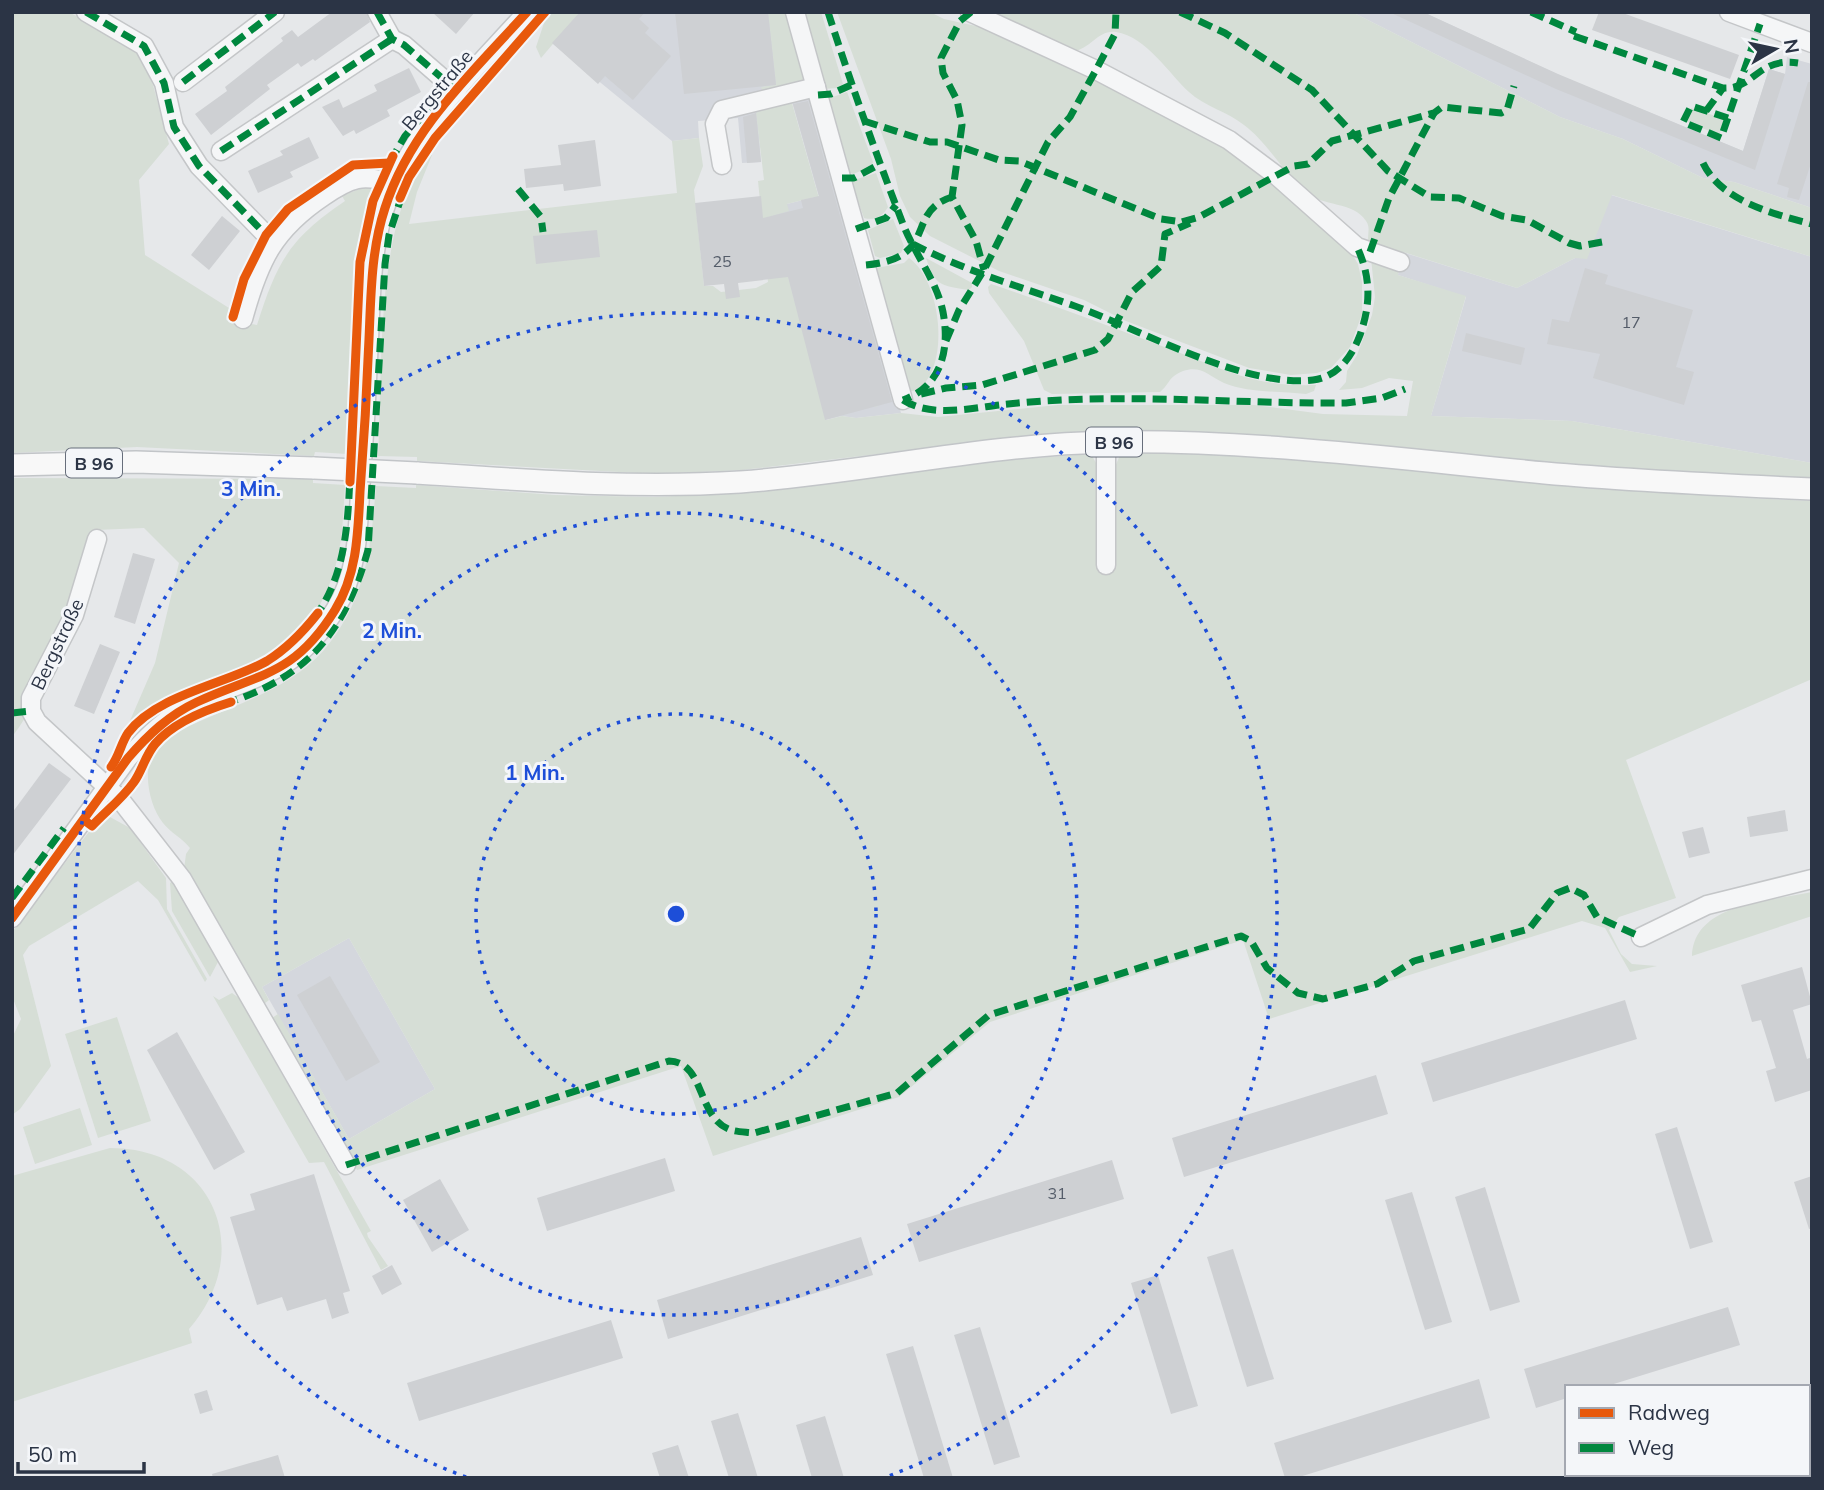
<svg xmlns="http://www.w3.org/2000/svg" width="1824" height="1490" viewBox="0 0 1824 1490" font-family="Mulish,sans-serif">
<style>
.built{fill:#d4d7dd}
.green{fill:#d6ded6}
.building{fill:#ced0d3}
.lines{fill:none;stroke-linecap:round;stroke-linejoin:round}
.minor-casing{stroke:#c4c6c8;stroke-width:21}
.major-casing{stroke:#c2c5c8;stroke-width:24}
.minor{stroke:#f5f6f7;stroke-width:18}
.major{stroke:#f8f8f8;stroke-width:21}
.major-bridge-casing{stroke:#c2c5c8;stroke-width:24;stroke-linecap:butt}
.major-bridge{stroke:#f8f8f8;stroke-width:21}
.quiet{stroke:#00873e;stroke-width:7;stroke-dasharray:14 7;stroke-linecap:butt}
.cycleway-casing{stroke:#f4f6f9;stroke-width:13}
.cycleway{stroke:#e8590c;stroke-width:9}
.ring{fill:none;stroke:#1d4ed8;stroke-width:3.5;stroke-dasharray:3.5 7}
.labels{text-anchor:middle;dominant-baseline:central;stroke-width:6;stroke-linejoin:round;paint-order:stroke}
.number-label{font-size:16px;fill:#545c69}
.shield{fill:#f4f6f9;stroke:#676e7b;stroke-width:2}
.shield-label{font-size:18px;font-weight:bold;fill:#2b3445}
.street-label{font-size:19px;fill:#2b3445;stroke:#f4f6f9}
.centre{fill:#1d4ed8;stroke:#f4f6f9;stroke-width:3.5}
.ring-label{font-size:21px;text-anchor:middle;font-weight:bold;fill:#1d4ed8;stroke:#f4f6f9;stroke-width:6;stroke-linejoin:round;paint-order:stroke}
</style>
<rect width="100%" height="100%" fill="#e6e8ea"/>
<g class="built">
<path d="M580,12H768L808,76L901,413L856,418L842,416L825,420L772,216L787,204L815,197L878,405L792,102L807,97L757,113L761,162L742,163L738,118L698,121L699,138L672,141L552,43Z"/>
<path d="M1352,12H1423L1561,76L1743,151L1769,69L1785,74L1787,57L1812,64V208L1734,182L1703,178L1623,139L1560,117Z"/>
<path d="M1611,195L1812,257V463L1572,421L1431,416L1466,297L1398,275L1402,252L1517,288L1575,258Z"/>
<path d="M349,938L435,1089L349,1139L262,987Z"/>
</g>
<g class="green">
<path d="M12,12H68L104,29L137,51L153,85L169,144L139,180L145,255L229,308L226,320L257,325C277,262 289,239 345,201L342,196L367,186L374,190L362,226L356,262L347,454L315,452L314,456L137,447L12,453Z"/>
<path d="M552,12H580L541,58L536,47L545,20Z"/>
<path d="M768,12H790L808,76L801,85L763,91L761,87L776,85Z"/>
<path d="M802,12H821L843,84L837,88L824,89Z"/>
<path d="M837,12H930L944,19L985,28L1101,79L1249,162L1349,249L1358,264L1362,282V314L1350,347L1331,368L1317,373L1291,375L1249,368L1126,321L1084,300L999,271L930,236L910,217L900,196L891,159Z"/>
<path d="M993,12H1352L1560,117L1623,139L1703,178L1734,182L1812,208V257L1612,195L1587,259L1575,258L1517,288L1403,252L1401,258L1370,246C1365,237 1372,229 1366,221C1354,201 1322,207 1305,192C1283,172 1267,142 1244,125C1228,112 1204,106 1189,92C1169,74 1147,37 1116,32C1099,29 1090,49 1074,51Z"/>
<path d="M847,92L873,162L871,167L853,174L848,172L827,99Z"/>
<path d="M808,98L792,103L878,406L874,407L815,197L787,204L789,211L772,216L826,420L842,416L856,418L901,413L938,417L1058,405H1254L1323,414L1407,416L1413,381L1389,378L1362,388L1339,390L1346,382L1347,371L1357,355L1372,315L1375,297L1371,258L1400,265L1398,275L1466,296L1431,416L1572,421L1812,463V480L1550,464L1341,441L1184,431L1105,432L1004,439L742,470L656,474L417,461V457L378,456C383,371 374,221 429,155H432L417,192L409,224L677,193L672,141L699,138L703,166L694,190L704,286H713L721,292L756,288L768,282L758,181L764,180L756,113L767,106Z"/>
<path d="M1691,108L1725,119L1719,135L1685,121Z"/>
<path d="M876,173L888,207C883,216 874,221 864,218L851,181Z"/>
<path d="M893,219L904,246L901,253L880,258L875,256L868,230Z"/>
<path d="M909,258C938,279 947,345 930,375C925,383 921,391 911,391L904,382L881,300L876,268L904,263Z"/>
<path d="M926,258L972,283V287L969,290C940,285 936,287 926,258Z"/>
<path d="M991,284C1050,304 1109,326 1167,348C1225,369 1251,387 1316,385L1314,391L1306,394C1280,391 1248,393 1224,383C1209,376 1201,365 1183,371C1167,378 1170,384 1160,392L1052,394L1044,390L1024,341L989,293L988,287Z"/>
<path d="M1185,452C1394,462 1602,493 1812,501V679L1626,760L1676,898L1619,917L1609,930L1621,954L1632,964L1657,966L1630,972L1605,928L1582,921L1269,1019L1243,940L990,1022L899,1097L713,1156L681,1066L357,1170L272,1018L278,1014L349,1139L435,1089L349,938L262,987L269,1000L264,1004L184,869L186,854L190,848C182,838 171,833 163,823C148,805 140,762 159,744C171,732 190,726 205,719C247,701 293,685 324,650C366,600 371,548 376,486L416,488V485L555,495L654,497L742,493L1004,460L1091,454L1100,470L1114,469L1121,453Z"/>
<path d="M12,478L313,479V483L345,485C343,515 343,545 333,574C314,637 269,656 214,679C184,691 156,706 129,723L155,663L179,563L144,528L96,530C77,590 51,688 12,737Z"/>
<path d="M110,817L130,828L166,878L167,909L207,979L205,982L158,900L138,881L29,946L23,955L51,1066L20,1109L12,1115V1038L21,1019L12,996V932L95,824Z"/>
<path d="M173,881L217,955L218,962L210,977L172,911L170,883Z"/>
<path d="M1812,892V916L1692,956C1694,902 1772,901 1812,892Z"/>
<path d="M232,993L239,998L371,1231L367,1233L368,1237L388,1266L381,1270L324,1162L309,1163L213,996L219,1000Z"/>
<path d="M117,1017L151,1121L98,1138L65,1034Z"/>
<path d="M80,1108L92,1145L35,1164L23,1127Z"/>
<path d="M110,1148C215,1148 256,1252 189,1329L192,1343L12,1402V1176Z"/>
</g>
<g class="building">
<path d="M332,12H366L370,22L315,61L313,59L301,67L298,63L267,85L270,89L211,135L195,114L227,91L225,87L283,41L281,38L292,30L298,37Z"/>
<path d="M432,12H475L456,34Z"/>
<path d="M580,12H645L639,19L649,28L645,33L671,56L633,100L605,76L598,84L552,43Z"/>
<path d="M675,12H768L776,85L684,94Z"/>
<path d="M1389,12H1423L1558,74L1743,151L1769,69L1785,74L1755,170L1556,89Z"/>
<path d="M1599,12H1620L1739,55L1730,79L1592,30Z"/>
<path d="M409,68L421,92L387,110L390,116L356,134L354,130L343,136L322,107L339,99L343,108L377,91L374,85Z"/>
<path d="M1808,82H1812V160L1799,200L1787,197L1789,188L1777,184Z"/>
<path d="M808,101L892,402L825,420L788,277L738,283L740,297L726,299L724,284L704,286L695,203L761,196L763,218L803,208L801,200L819,196L793,104Z"/>
<path d="M756,113L761,162L747,163L743,117Z"/>
<path d="M309,137L319,158L290,172L293,177L258,193L248,171L283,155L280,151Z"/>
<path d="M595,140L601,186L564,191L563,184L526,188L524,169L561,165L558,145Z"/>
<path d="M222,216L240,231L209,270L191,255Z"/>
<path d="M597,230L600,257L536,264L533,236Z"/>
<path d="M1585,268L1608,275L1605,284L1693,310L1676,367L1694,372L1684,405L1593,378L1600,354L1547,344L1552,319L1569,322Z"/>
<path d="M1466,333L1525,348L1521,365L1462,351Z"/>
<path d="M133,553L155,559L135,624L114,617Z"/>
<path d="M100,644L120,652L94,714L74,706Z"/>
<path d="M49,763L71,779L12,856V813Z"/>
<path d="M1785,810L1788,831L1750,837L1747,817Z"/>
<path d="M1703,827L1710,853L1689,858L1682,832Z"/>
<path d="M1802,967L1812,1004L1793,1010L1807,1059L1812,1057V1090L1775,1102L1766,1071L1776,1068L1761,1020L1752,1022L1741,985Z"/>
<path d="M330,976L380,1062L346,1081L297,995Z"/>
<path d="M1625,1000L1637,1039L1433,1102L1421,1063Z"/>
<path d="M177,1032L245,1152L214,1170L147,1050Z"/>
<path d="M1376,1075L1388,1114L1184,1177L1172,1138Z"/>
<path d="M1677,1127L1713,1242L1690,1249L1655,1134Z"/>
<path d="M665,1158L675,1191L547,1231L537,1198Z"/>
<path d="M1112,1160L1124,1199L919,1262L907,1224Z"/>
<path d="M314,1174L350,1291L343,1293L349,1313L332,1319L326,1299L287,1311L282,1297L257,1305L230,1217L255,1210L250,1194Z"/>
<path d="M1812,1176V1228L1809,1229L1794,1182Z"/>
<path d="M440,1179L469,1230L432,1252L403,1200Z"/>
<path d="M1485,1187L1520,1302L1490,1311L1455,1197Z"/>
<path d="M1412,1192L1452,1322L1425,1330L1385,1200Z"/>
<path d="M861,1237L873,1275L668,1339L657,1300Z"/>
<path d="M1233,1249L1274,1379L1247,1387L1207,1257Z"/>
<path d="M392,1265L402,1284L382,1295L372,1276Z"/>
<path d="M1158,1275L1198,1406L1171,1414L1131,1283Z"/>
<path d="M1728,1307L1740,1345L1604,1387H1567V1398L1536,1408L1524,1369Z"/>
<path d="M611,1320L623,1358L419,1421L407,1383Z"/>
<path d="M980,1327L1020,1457L994,1465L954,1335Z"/>
<path d="M913,1346L953,1478H924L886,1354Z"/>
<path d="M1479,1379L1490,1418L1296,1478H1285L1274,1443Z"/>
<path d="M207,1390L213,1410L200,1414L194,1394Z"/>
<path d="M738,1413L758,1478H729L711,1421Z"/>
<path d="M825,1416L844,1478H812L796,1425Z"/>
<path d="M678,1445L689,1478H660L652,1453Z"/>
<path d="M278,1455L285,1478H213L212,1474Z"/>
</g>
<g class="lines">
<defs>
<g id="minor">
<path d="M86,12L144,46L164,83L174,127L199,166L272,241"/>
<path d="M377,12L392,39L404,45L457,91"/>
<path d="M795,12L903,400"/>
<path d="M970,12L1096,70L1229,140L1277,176L1357,247L1400,262"/>
<path d="M1729,12L1812,43"/>
<path d="M183,82L275,12"/>
<path d="M221,151L392,39"/>
<path d="M722,165L715,124L722,110L816,87"/>
<path d="M243,319C259,261 273,230 324,196C349,179 364,172 393,185"/>
<path d="M1106,442V565"/>
<path d="M97,539L74,615L31,698V711L37,722L119,798L182,879L346,1165"/>
<path d="M12,918L128,758C148,735 169,715 197,702C260,673 294,676 335,610C357,575 358,533 360,492C364,441 367,390 369,339C371,295 371,250 385,208C410,129 473,72 527,12"/>
<path d="M1641,937L1707,905L1812,879"/>
</g>
<g id="major">
<path d="M12,465L136,462L314,468"/>
<path d="M417,473C524,480 632,489 740,482C864,473 986,444 1110,442C1256,440 1400,459 1545,473C1634,481 1723,485 1812,489"/>
</g>
</defs>
<use href="#minor" class="minor-casing"/>
<use href="#major" class="major-casing"/>
<use href="#minor" class="minor"/>
<use href="#major" class="major"/>
<defs>
<path id="major-bridge" d="M314,468L417,473"/>
</defs>
<use href="#major-bridge" class="major-bridge-casing"/>
<use href="#major-bridge" class="major-bridge"/>
<g class="quiet">
<path d="M86,12L144,46L164,83L174,127L199,166L270,239"/>
<path d="M377,12L392,39L404,45L457,91"/>
<path d="M828,12C851,84 876,154 903,224C914,253 937,281 943,312C950,349 942,386 903,400"/>
<path d="M971,12L960,21L941,58L943,73L957,100L962,125L952,197L976,241L984,270"/>
<path d="M1180,12L1225,33L1312,90L1388,171L1430,197L1459,198L1502,216L1527,220L1569,243L1580,246L1602,242"/>
<path d="M1531,12L1576,32"/>
<path d="M1574,36L1723,88C1754,90 1757,57 1798,63"/>
<path d="M183,82L275,12"/>
<path d="M818,95L831,94L851,85"/>
<path d="M1706,111L1723,88"/>
<path d="M1728,118L1691,106L1683,122L1721,138L1760,24"/>
<path d="M864,121L930,142H947L999,160L1019,161L1161,219L1182,222L1199,217L1294,166L1308,164L1332,141L1434,113L1442,107L1501,113L1507,110L1514,86"/>
<path d="M221,151L392,39"/>
<path d="M390,162L405,136L438,98"/>
<path d="M1703,163C1721,201 1773,214 1812,224"/>
<path d="M842,178H854L880,164"/>
<path d="M518,189L541,217L543,232"/>
<path d="M856,229L886,218L896,205"/>
<path d="M913,244C965,271 1018,286 1072,305C1140,329 1243,388 1313,380C1338,377 1352,356 1360,335C1371,304 1371,277 1357,247"/>
<path d="M1370,252L1389,198L1434,113"/>
<path d="M866,265C940,258 904,212 952,197"/>
<path d="M946,341L959,310L984,270L1048,142L1070,117L1096,70L1115,34L1116,12"/>
<path d="M921,394L946,388L982,385L1095,350L1108,339L1132,292L1161,266L1165,234L1190,223"/>
<path d="M903,400C933,419 975,407 1008,404C1120,392 1233,404 1346,403L1382,398L1405,389"/>
<path d="M314,618C345,578 348,525 350,475"/>
<path d="M224,704C307,678 345,632 368,550L385,264L389,235L403,192"/>
<path d="M12,713L31,711"/>
<path d="M12,898L64,828"/>
<path d="M346,1165L669,1061C706,1062 696,1118 731,1130C738,1132 747,1132 754,1133L897,1093L989,1015L1241,936L1251,941L1267,968L1298,993L1323,999L1377,984L1414,961L1529,929L1557,893L1570,888L1584,895L1597,917L1641,937"/>
</g>
<defs>
<g id="cycleway">
<path d="M400,198L409,177L435,138L545,12"/>
<path d="M233,317L244,279L266,235L288,209L353,165L389,163"/>
<path d="M350,482L360,262L373,201L393,156"/>
<path d="M111,767C119,757 121,743 128,733C158,694 227,684 267,661C288,648 303,632 318,613"/>
<path d="M84,820L92,826C105,812 122,799 134,782C142,771 145,756 155,744C173,723 205,710 231,702"/>
<path d="M12,918L128,758C148,735 169,715 197,702C260,673 294,676 335,610C357,575 358,533 360,492C364,441 367,390 369,339C371,295 371,250 385,208C410,129 473,72 527,12"/>
</g>
</defs>
<use href="#cycleway" class="cycleway-casing"/>
<use href="#cycleway" class="cycleway"/>
</g>
<g class="ring">
<circle cx="676" cy="914" r="200"/>
<circle cx="676" cy="914" r="401"/>
<path d="M466 1477A601 601 0 1 1 886 1477"/>
</g>
<g class="labels">
<g class="number-label">
<text x="722" y="261">25</text>
<text x="1631" y="322">17</text>
<text x="1057" y="1193">31</text>
</g>
<g class="shield">
<rect x="1086" y="427.5" width="56" height="29" rx="5"/>
<rect x="66" y="448.5" width="56" height="29" rx="5"/>
</g>
<g class="shield-label">
<text x="1114" y="442">B 96</text>
<text x="94" y="463">B 96</text>
</g>
<g class="street-label">
<text transform="translate(437 90) rotate(-50)">Bergstraße</text>
<text transform="translate(57 644) rotate(-65)">Bergstraße</text>
</g>
</g>
<circle cx="676" cy="914" r="10" class="centre"/>
<g class="ring-label">
<text x="251" y="496">3 Min.</text>
<text x="392" y="638">2 Min.</text>
<text x="535" y="780">1 Min.</text>
</g>
<rect width="1824" height="1490" fill="none" stroke="#2b3445" stroke-width="28"/>
<rect x="1565" y="1385" width="245" height="91" fill="#f4f6f9" stroke="#a4a8b1" stroke-width="2"/>
<rect x="1579" y="1408" width="35" height="10" fill="#e8590c" stroke="#a4a8b1" stroke-width="2"/>
<text x="1628" y="1420" font-size="21" fill="#2b3445">Radweg</text>
<rect x="1579" y="1443" width="35" height="10" fill="#00873e" stroke="#a4a8b1" stroke-width="2"/>
<text x="1628" y="1455" font-size="21" fill="#2b3445">Weg</text>
<g transform="translate(1775 49) rotate(81)" stroke="#f4f6f9" stroke-width="5" paint-order="stroke">
<path d="M0-5L12 26L0 18L-12 26Z" fill="#2b3445"/>
<text y="-10" font-size="19" font-weight="bold" text-anchor="middle" fill="#2b3445">N</text>
</g>
<path d="M18 1462v10h126v-10" fill="none" stroke="#2b3445" stroke-width="3.5"/>
<text x="28" y="1462" font-size="21" fill="#2b3445" stroke="#f4f6f9" stroke-width="5" paint-order="stroke">50 m</text>
</svg>
